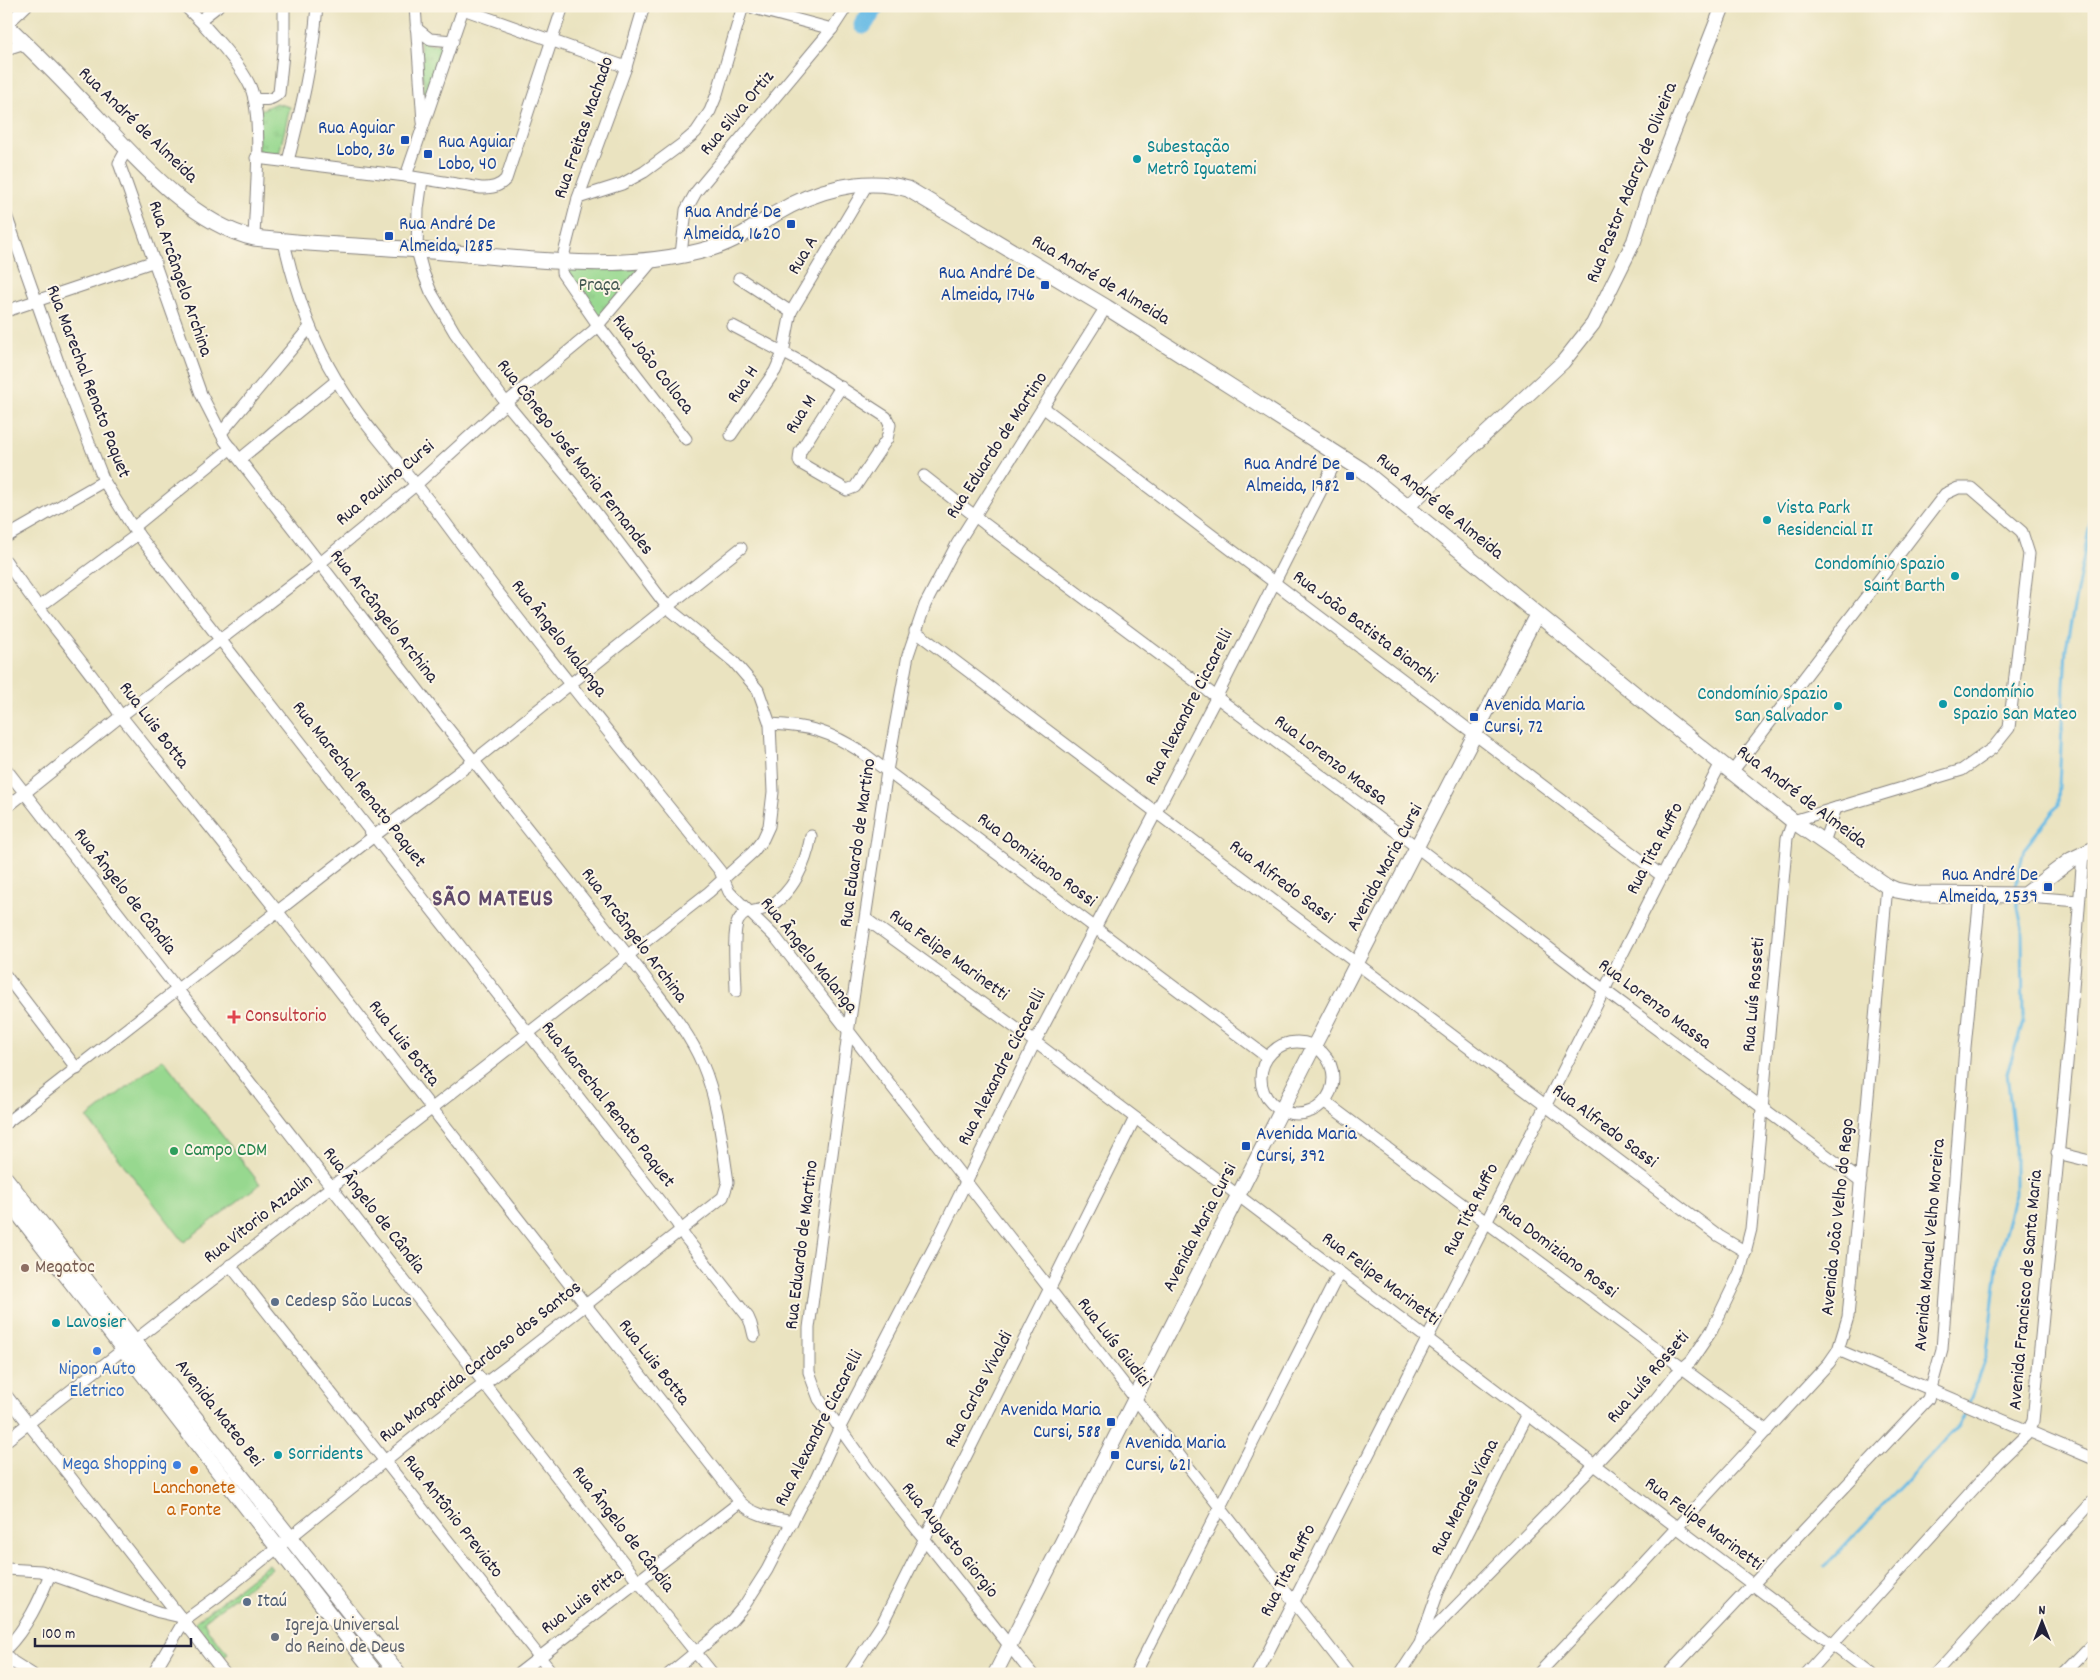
<svg xmlns="http://www.w3.org/2000/svg" width="2100" height="1680" viewBox="0 0 2100 1680" font-family="Dekko,sans-serif">
<style>
.grass{fill:url(#grass-tufts);stroke:#5c7d65}
.garden{fill:url(#garden-dots);stroke:#5c7d65}
.pitch{fill:#97d88f;stroke:#5c7d65}
.lines{fill:none;stroke-linecap:round;stroke-linejoin:round}
.stream{stroke:#6abce5;stroke-width:3}
.river{stroke:#6abce5;stroke-width:19}
.minor-casing{stroke:#86827e;stroke-width:13}
.tertiary-casing{stroke:#86827e;stroke-width:16}
.secondary-casing{stroke:#86827e;stroke-width:17}
.minor{stroke:#fff;stroke-width:11}
.tertiary{stroke:#fff;stroke-width:14}
.secondary{stroke:#fff;stroke-width:15}
.transit-dot{fill:#1a4fb4;stroke:#fcf5e5;stroke-width:2}
.culture-dot{fill:#0f9aa8;stroke:#fcf5e5;stroke-width:2}
.health-dot{fill:#e0444e;stroke:#fcf5e5;stroke-width:2}
.leisure-dot{fill:#2e9e5b;stroke:#fcf5e5;stroke-width:2}
.education-dot{fill:#8d6e63;stroke:#fcf5e5;stroke-width:2}
.service-dot{fill:#5c6f8a;stroke:#fcf5e5;stroke-width:2}
.shop-dot{fill:#3f7fe0;stroke:#fcf5e5;stroke-width:2}
.food-dot{fill:#e8710a;stroke:#fcf5e5;stroke-width:2}
.worship-dot{fill:#6b7280;stroke:#fcf5e5;stroke-width:2}
.labels{text-anchor:middle;dominant-baseline:central;stroke-width:4;stroke-linejoin:round;paint-order:stroke}
.street-label{font-size:19px;fill:#22223b;stroke:#fcf5e5}
.transit-label{font-size:19px;fill:#164399;stroke:#fcf5e5;text-anchor:end}
.culture-label{font-size:19px;fill:#0d838f;stroke:#fcf5e5;text-anchor:start}
.park-label{font-size:19px;fill:#455954;stroke:#fcf5e5}
.health-label{font-size:19px;fill:#be3a42;stroke:#fcf5e5;text-anchor:start}
.leisure-label{font-size:19px;fill:#27864d;stroke:#fcf5e5;text-anchor:start}
.education-label{font-size:19px;fill:#785e54;stroke:#fcf5e5;text-anchor:start}
.service-label{font-size:19px;fill:#4e5e75;stroke:#fcf5e5;text-anchor:start}
.shop-label{font-size:19px;fill:#366cbe;stroke:#fcf5e5}
.food-label{font-size:19px;fill:#c56008;stroke:#fcf5e5}
.worship-label{font-size:19px;fill:#5b616d;stroke:#fcf5e5;text-anchor:start}
.district-label{font-size:24px;font-weight:bold;letter-spacing:1px;fill:#604a6c;stroke:#fcf5e5}
</style>
<defs>
<pattern id="grass-tufts" width="24" height="20" patternUnits="userSpaceOnUse" patternTransform="scale(1.25)"><rect width="24" height="20" fill="#97d88f"/><path d="M3 7l-1-3M5 7V3M7 7l1-3M15 17l-1-3M17 17v-4M19 17l1-3" fill="none" stroke="#82b97c"/></pattern>
<pattern id="garden-dots" width="8" height="8" patternUnits="userSpaceOnUse" patternTransform="scale(1.25)"><rect width="8" height="8" fill="#97d88f"/><path d="M2 2h.1M6 6h.1" fill="none" stroke="#82b97c" stroke-width="1.8" stroke-linecap="round"/></pattern>
</defs>
<rect width="100%" height="100%" fill="#fcf5e5"/>
<filter id="ink" filterUnits="userSpaceOnUse"><feTurbulence type="fractalNoise" baseFrequency=".02" numOctaves="2"/><feDisplacementMap in="SourceGraphic" scale="10" xChannelSelector="R" yChannelSelector="G"/><feConvolveMatrix kernelMatrix="1 2 1 2 8 2 1 2 1" color-interpolation-filters="sRGB"/></filter>
<filter id="wash" filterUnits="userSpaceOnUse"><feTurbulence type="fractalNoise" baseFrequency=".0096" numOctaves="4" result="noise"/><feDisplacementMap in="SourceGraphic" scale="20" xChannelSelector="R" yChannelSelector="G"/><feGaussianBlur stdDeviation="1.12" result="paint"/><feColorMatrix in="noise" values="0 0 0 0 0 0 0 0 0 0 0 0 0 0 0 0 0 1.4 0 .05"/><feComposite in="paint" operator="in"/></filter>
<g filter="url(#wash)">
<rect width="100%" height="100%" fill="#eae3c0"/>
<g class="grass">
<path d="M420,39L431,45L447,43L425,107Z"/>
<path d="M276,103L290,107L279,154L258,151L259,111Z"/>
<path d="M640,266L628,285L598,318L576,286L566,268Z"/>
</g>
<path class="garden" d="M269,1564L272,1568L204,1621L208,1630L228,1653L223,1658L195,1622Z"/>
<path class="pitch" d="M163,1059L260,1184L184,1242L87,1118Z"/>
<g class="lines">
<g class="stream">
<path d="M2015,890L2024,849L2058,805L2066,648L2094,503"/>
<path d="M1969,1403L1987,1353L1998,1258L2015,1194V1145L2007,1073L2023,1022L2022,927L2016,899"/>
<path d="M1824,1567L1958,1426L1967,1408"/>
</g>
<path class="river" d="M863,25L876,6"/>
</g>
</g>
<g filter="url(#ink)">
<g class="lines">
<defs>
<g id="minor">
<path d="M185,6C205,25 239,62 250,86C264,117 255,202 254,238"/>
<path d="M415,6L423,122"/>
<path d="M644,6L626,67L578,198L562,261V273L598,325L686,439"/>
<path d="M746,6L832,29"/>
<path d="M463,9L626,67"/>
<path d="M200,20L218,6"/>
<path d="M6,25L26,6"/>
<path d="M416,28L430,39L453,41"/>
<path d="M6,49L25,43"/>
<path d="M254,99C264,100 272,101 279,93L284,44V6"/>
<path d="M127,149L119,163L201,394L225,441L439,717L641,972C662,1001 688,1030 702,1063C718,1100 722,1143 728,1182L723,1197L513,1362L418,1434L218,1596L184,1621L153,1674"/>
<path d="M256,158L406,176L481,188C492,188 499,187 506,179L563,6"/>
<path d="M288,161C301,110 313,60 317,6"/>
<path d="M406,176L464,6"/>
<path d="M578,198L622,184L644,172L682,144L696,132L710,111L717,94L743,6"/>
<path d="M6,215L63,376L104,481L133,528L676,1222L685,1237L748,1317L751,1324L754,1336"/>
<path d="M284,242C295,290 310,336 336,379C364,428 406,469 439,514C529,636 626,753 720,871L729,892L776,938L1350,1674"/>
<path d="M681,255L686,210L696,192L832,29L847,6"/>
<path d="M739,278L791,312"/>
<path d="M6,311L155,261"/>
<path d="M733,326L803,363L886,417L890,425L887,439L855,487L847,490L800,463L799,460L800,452L841,387"/>
<path d="M1044,408L1662,876"/>
<path d="M221,433L310,327"/>
<path d="M731,435L775,371L783,353L791,312L868,183"/>
<path d="M240,459L336,381"/>
<path d="M924,476L985,524L1418,848L1604,990L1861,1181"/>
<path d="M133,528L231,448"/>
<path d="M6,537L104,481"/>
<path d="M6,561C41,615 85,662 121,716L278,912L740,1502C754,1516 774,1518 792,1522"/>
<path d="M39,607L138,534"/>
<path d="M915,631L1719,1236L1746,1252"/>
<path d="M770,724C810,726 829,731 863,753L1267,1057"/>
<path d="M6,769L638,1581L713,1674"/>
<path d="M1732,772L1945,494L1958,488H1971L2022,532L2029,554L2009,728L1993,748L1962,770L1836,808"/>
<path d="M6,808L121,716L319,564L417,484L506,403L593,331L653,260"/>
<path d="M2029,892L2040,898L2079,901"/>
<path d="M866,919L1035,1042L1871,1674"/>
<path d="M6,976L77,1069"/>
<path d="M736,991C736,975 732,933 738,921C745,908 757,913 768,907C793,894 806,863 811,836"/>
<circle cx="1297" cy="1078" r="36"/>
<path d="M1325,1102L1767,1431"/>
<path d="M6,1123L374,836L475,760L741,548"/>
<path d="M2057,1153L2094,1162"/>
<path d="M230,1265L553,1674"/>
<path d="M1838,1350L2094,1459"/>
<path d="M6,1395L225,1674"/>
<path d="M6,1441L709,892L753,852L763,839L769,826L773,792L770,724L758,690L734,662L668,608L581,493L506,403L455,333L431,292L423,272L417,250L418,209L422,180"/>
<path d="M6,1569L41,1571L159,1612L181,1617"/>
<path d="M1421,1640L1438,1592L1528,1414"/>
<path d="M6,1649C27,1627 39,1602 50,1574"/>
<path d="M6,1655L13,1662L32,1674"/>
<path d="M6,1665L8,1674"/>
<path d="M518,1674L740,1502"/>
<path d="M669,1674L714,1637L732,1620L744,1606L767,1570L799,1508L815,1481L839,1429L935,1245L1035,1042L1216,698L1339,455"/>
<path d="M849,1674L882,1624L1135,1118"/>
<path d="M1032,1674L871,1472L819,1399L809,1372V1328L848,1033L887,771L908,655L925,605L957,544L1106,307"/>
<path d="M1135,1674L1335,1281L1342,1274"/>
<path d="M1257,1674L1662,876L1721,763"/>
<path d="M1400,1674L1421,1642L1583,1477L1655,1400L1675,1375L1691,1361L1712,1330L1740,1272L1751,1229L1787,838L1793,821L1836,808L1824,842"/>
<path d="M1538,1674L1643,1564L1829,1363L1838,1350L1848,1317L1887,886"/>
<path d="M1668,1674L1928,1399L1942,1349L1965,1047L1980,895"/>
<path d="M1806,1674L1997,1463L2026,1435L2033,1421L2069,1042L2083,854"/>
<path d="M1936,1674L2094,1500"/>
<path d="M2063,1674L2094,1642"/>
</g>
<g id="tertiary">
<path d="M1407,507L1563,362L1593,324L1634,241L1649,194L1723,6"/>
<path d="M995,1674L1314,1046L1537,614"/>
</g>
<g id="secondary">
<path d="M6,25C30,48 54,71 76,95C124,144 185,222 254,238C313,245 372,246 431,251C524,258 621,275 712,248C735,241 755,227 775,214C815,190 863,176 908,189L1106,307L1362,470L1657,712L1793,821L1887,886L1896,890L1917,894L2024,895L2071,860L2094,849"/>
<path d="M6,1179L398,1674"/>
<path d="M6,1198L376,1674"/>
</g>
</defs>
<use href="#minor" class="minor-casing"/>
<use href="#tertiary" class="tertiary-casing"/>
<use href="#secondary" class="secondary-casing"/>
<use href="#minor" class="minor"/>
<use href="#tertiary" class="tertiary"/>
<use href="#secondary" class="secondary"/>
</g>
</g>
<g class="transit-dot">
<rect x="400" y="135" width="10" height="10" rx="2.5"/>
<rect x="423" y="149" width="10" height="10" rx="2.5"/>
<rect x="786" y="219" width="10" height="10" rx="2.5"/>
<rect x="384" y="231" width="10" height="10" rx="2.5"/>
<rect x="1040" y="280" width="10" height="10" rx="2.5"/>
<rect x="1345" y="471" width="10" height="10" rx="2.5"/>
<rect x="1469" y="712" width="10" height="10" rx="2.5"/>
<rect x="2043" y="882" width="10" height="10" rx="2.5"/>
<rect x="1241" y="1141" width="10" height="10" rx="2.5"/>
<rect x="1106" y="1417" width="10" height="10" rx="2.5"/>
<rect x="1110" y="1450" width="10" height="10" rx="2.5"/>
</g>
<g class="culture-dot">
<circle cx="1137" cy="159" r="5"/>
<circle cx="1767" cy="520" r="5"/>
<circle cx="1955" cy="576" r="5"/>
<circle cx="1943" cy="704" r="5"/>
<circle cx="1838" cy="706" r="5"/>
<circle cx="56" cy="1323" r="5"/>
<circle cx="278" cy="1455" r="5"/>
</g>
<path class="health-dot" d="M231.5 1009.5h5v5h5v5h-5v5h-5v-5h-5v-5h5z"/>
<circle class="leisure-dot" cx="174" cy="1151" r="5"/>
<circle class="education-dot" cx="25" cy="1268" r="5"/>
<g class="service-dot">
<circle cx="275" cy="1302" r="5"/>
<circle cx="247" cy="1602" r="5"/>
</g>
<g class="shop-dot">
<circle cx="97" cy="1351" r="5"/>
<circle cx="177" cy="1465" r="5"/>
</g>
<circle class="food-dot" cx="194" cy="1470" r="5"/>
<circle class="worship-dot" cx="275" cy="1637" r="5"/>
<g class="labels">
<g class="street-label">
<text transform="translate(738 114) rotate(-50)">Rua Silva Ortiz</text>
<text transform="translate(137 126) rotate(44)">Rua André de Almeida</text>
<text transform="translate(585 128) rotate(-71)">Rua Freitas Machado</text>
<text transform="translate(1633 183) rotate(-68)">Rua Pastor Adarcy de Oliveira</text>
<text transform="translate(804 256) rotate(-59)">Rua A</text>
<text transform="translate(179 279) rotate(71)">Rua Arcângelo Archina</text>
<text transform="translate(1100 281) rotate(31)">Rua André de Almeida</text>
<text transform="translate(652 365) rotate(52)">Rua João Colloca</text>
<text transform="translate(87 382) rotate(69)">Rua Marechal Renato Paquet</text>
<text transform="translate(744 385) rotate(-56)">Rua H</text>
<text transform="translate(802 415) rotate(-58)">Rua M</text>
<text transform="translate(998 446) rotate(-57)">Rua Eduardo de Martino</text>
<text transform="translate(574 458) rotate(52)">Rua Cônego José Maria Fernandes</text>
<text transform="translate(386 484) rotate(-40)">Rua Paulino Cursi</text>
<text transform="translate(1439 507) rotate(39)">Rua André de Almeida</text>
<text transform="translate(383 617) rotate(52)">Rua Arcângelo Archina</text>
<text transform="translate(1364 628) rotate(37)">Rua João Batista Bianchi</text>
<text transform="translate(558 639) rotate(52)">Rua Ângelo Malanga</text>
<text transform="translate(1190 708) rotate(-63)">Rua Alexandre Ciccarelli</text>
<text transform="translate(153 726) rotate(53)">Rua Luis Botta</text>
<text transform="translate(1330 761) rotate(37)">Rua Lorenzo Massa</text>
<text transform="translate(358 785) rotate(52)">Rua Marechal Renato Paquet</text>
<text transform="translate(1801 798) rotate(37)">Rua André de Almeida</text>
<text transform="translate(859 843) rotate(-82)">Rua Eduardo de Martino</text>
<text transform="translate(1656 849) rotate(-62)">Rua Tita Ruffo</text>
<text transform="translate(1036 861) rotate(37)">Rua Domiziano Rossi</text>
<text transform="translate(1386 868) rotate(-62)">Avenida Maria Cursi</text>
<text transform="translate(1281 883) rotate(37)">Rua Alfredo Sassi</text>
<text transform="translate(124 892) rotate(52)">Rua Ângelo de Cândia</text>
<text transform="translate(633 936) rotate(53)">Rua Arcângelo Archina</text>
<text transform="translate(808 956) rotate(51)">Rua Ângelo Malanga</text>
<text transform="translate(948 956) rotate(36)">Rua Felipe Marinetti</text>
<text transform="translate(1755 995) rotate(-85)">Rua Luís Rosseti</text>
<text transform="translate(1654 1005) rotate(37)">Rua Lorenzo Massa</text>
<text transform="translate(403 1044) rotate(52)">Rua Luis Botta</text>
<text transform="translate(1003 1068) rotate(-63)">Rua Alexandre Ciccarelli</text>
<text transform="translate(607 1105) rotate(52)">Rua Marechal Renato Paquet</text>
<text transform="translate(1604 1127) rotate(37)">Rua Alfredo Sassi</text>
<text transform="translate(1472 1210) rotate(-63)">Rua Tita Ruffo</text>
<text transform="translate(373 1211) rotate(52)">Rua Ângelo de Cândia</text>
<text transform="translate(1839 1217) rotate(-84)">Avenida João Velho do Rego</text>
<text transform="translate(259 1220) rotate(-38)">Rua Vitorio Azzalin</text>
<text transform="translate(1201 1228) rotate(-63)">Avenida Maria Cursi</text>
<text transform="translate(803 1245) rotate(-83)">Rua Eduardo de Martino</text>
<text transform="translate(1931 1245) rotate(-85)">Avenida Manuel Velho Moreira</text>
<text transform="translate(1557 1252) rotate(37)">Rua Domiziano Rossi</text>
<text transform="translate(1380 1280) rotate(37)">Rua Felipe Marinetti</text>
<text transform="translate(2027 1290) rotate(-85)">Avenida Francisco de Santa Maria</text>
<text transform="translate(1113 1343) rotate(52)">Rua Luís Giudici</text>
<text transform="translate(481 1363) rotate(-38)">Rua Margarida Cardoso dos Santos</text>
<text transform="translate(653 1363) rotate(52)">Rua Luis Botta</text>
<text transform="translate(1649 1378) rotate(-49)">Rua Luís Rosseti</text>
<text transform="translate(980 1390) rotate(-63)">Rua Carlos Vivaldi</text>
<text transform="translate(218 1414) rotate(52)">Avenida Mateo Bei</text>
<text transform="translate(820 1429) rotate(-63)">Rua Alexandre Ciccarelli</text>
<text transform="translate(1466 1498) rotate(-63)">Rua Mendes Viana</text>
<text transform="translate(452 1517) rotate(52)">Rua Antônio Previato</text>
<text transform="translate(1703 1525) rotate(37)">Rua Felipe Marinetti</text>
<text transform="translate(622 1530) rotate(52)">Rua Ângelo de Cândia</text>
<text transform="translate(949 1541) rotate(51)">Rua Augusto Giorgio</text>
<text transform="translate(1289 1571) rotate(-63)">Rua Tita Ruffo</text>
<text transform="translate(583 1602) rotate(-37)">Rua Luis Pitta</text>
</g>
<g class="transit-label">
<text x="395" y="129">Rua Aguiar<tspan x="395" dy="22">Lobo, 36</tspan></text>
<text x="438" y="143" text-anchor="start">Rua Aguiar<tspan x="438" dy="22">Lobo, 40</tspan></text>
<text x="781" y="213">Rua André De<tspan x="781" dy="22">Almeida, 1620</tspan></text>
<text x="399" y="225" text-anchor="start">Rua André De<tspan x="399" dy="22">Almeida, 1285</tspan></text>
<text x="1035" y="274">Rua André De<tspan x="1035" dy="22">Almeida, 1746</tspan></text>
<text x="1340" y="465">Rua André De<tspan x="1340" dy="22">Almeida, 1982</tspan></text>
<text x="1484" y="706" text-anchor="start">Avenida Maria<tspan x="1484" dy="22">Cursi, 72</tspan></text>
<text x="2038" y="876">Rua André De<tspan x="2038" dy="22">Almeida, 2539</tspan></text>
<text x="1256" y="1135" text-anchor="start">Avenida Maria<tspan x="1256" dy="22">Cursi, 392</tspan></text>
<text x="1101" y="1411">Avenida Maria<tspan x="1101" dy="22">Cursi, 588</tspan></text>
<text x="1125" y="1444" text-anchor="start">Avenida Maria<tspan x="1125" dy="22">Cursi, 621</tspan></text>
</g>
<g class="culture-label">
<text x="1147" y="148">Subestação<tspan x="1147" dy="22">Metrô Iguatemi</tspan></text>
<text x="1777" y="509">Vista Park<tspan x="1777" dy="22">Residencial II</tspan></text>
<text x="1945" y="565" text-anchor="end">Condomínio Spazio<tspan x="1945" dy="22">Saint Barth</tspan></text>
<text x="1953" y="693">Condomínio<tspan x="1953" dy="22">Spazio San Mateo</tspan></text>
<text x="1828" y="695" text-anchor="end">Condomínio Spazio<tspan x="1828" dy="22">San Salvador</tspan></text>
<text x="66" y="1323">Lavosier</text>
<text x="288" y="1455">Sorridents</text>
</g>
<g class="park-label">
<text x="599" y="286">Praça</text>
</g>
<g class="health-label">
<text x="245" y="1017">Consultorio</text>
</g>
<g class="leisure-label">
<text x="184" y="1151">Campo CDM</text>
</g>
<g class="education-label">
<text x="35" y="1268">Megatoc</text>
</g>
<g class="service-label">
<text x="285" y="1302">Cedesp São Lucas</text>
<text x="257" y="1602">Itaú</text>
</g>
<g class="shop-label">
<text x="97" y="1370">Nipon Auto<tspan x="97" dy="22">Eletrico</tspan></text>
<text x="167" y="1465" text-anchor="end">Mega Shopping</text>
</g>
<g class="food-label">
<text x="194" y="1489">Lanchonete<tspan x="194" dy="22">a Fonte</tspan></text>
</g>
<g class="worship-label">
<text x="285" y="1626">Igreja Universal<tspan x="285" dy="22">do Reino de Deus</tspan></text>
</g>
<g class="district-label">
<text x="493" y="900">SÃO MATEUS</text>
</g>
</g>
<rect width="2100" height="1680" fill="none" stroke="#fcf5e5" stroke-width="25"/>
<g transform="translate(2042 1622)" stroke="#fcf5e5" stroke-width="4" paint-order="stroke">
<path d="M0-4L9 19L0 12L-9 19Z" fill="#22223b"/>
<text y="-8" font-size="14" font-weight="bold" text-anchor="middle" fill="#22223b">N</text>
</g>
<path d="M35 1638v8h156v-8" fill="none" stroke="#22223b" stroke-width="2.5"/>
<text x="42" y="1638" font-size="15" fill="#22223b" stroke="#fcf5e5" stroke-width="4" paint-order="stroke">100 m</text>
</svg>
